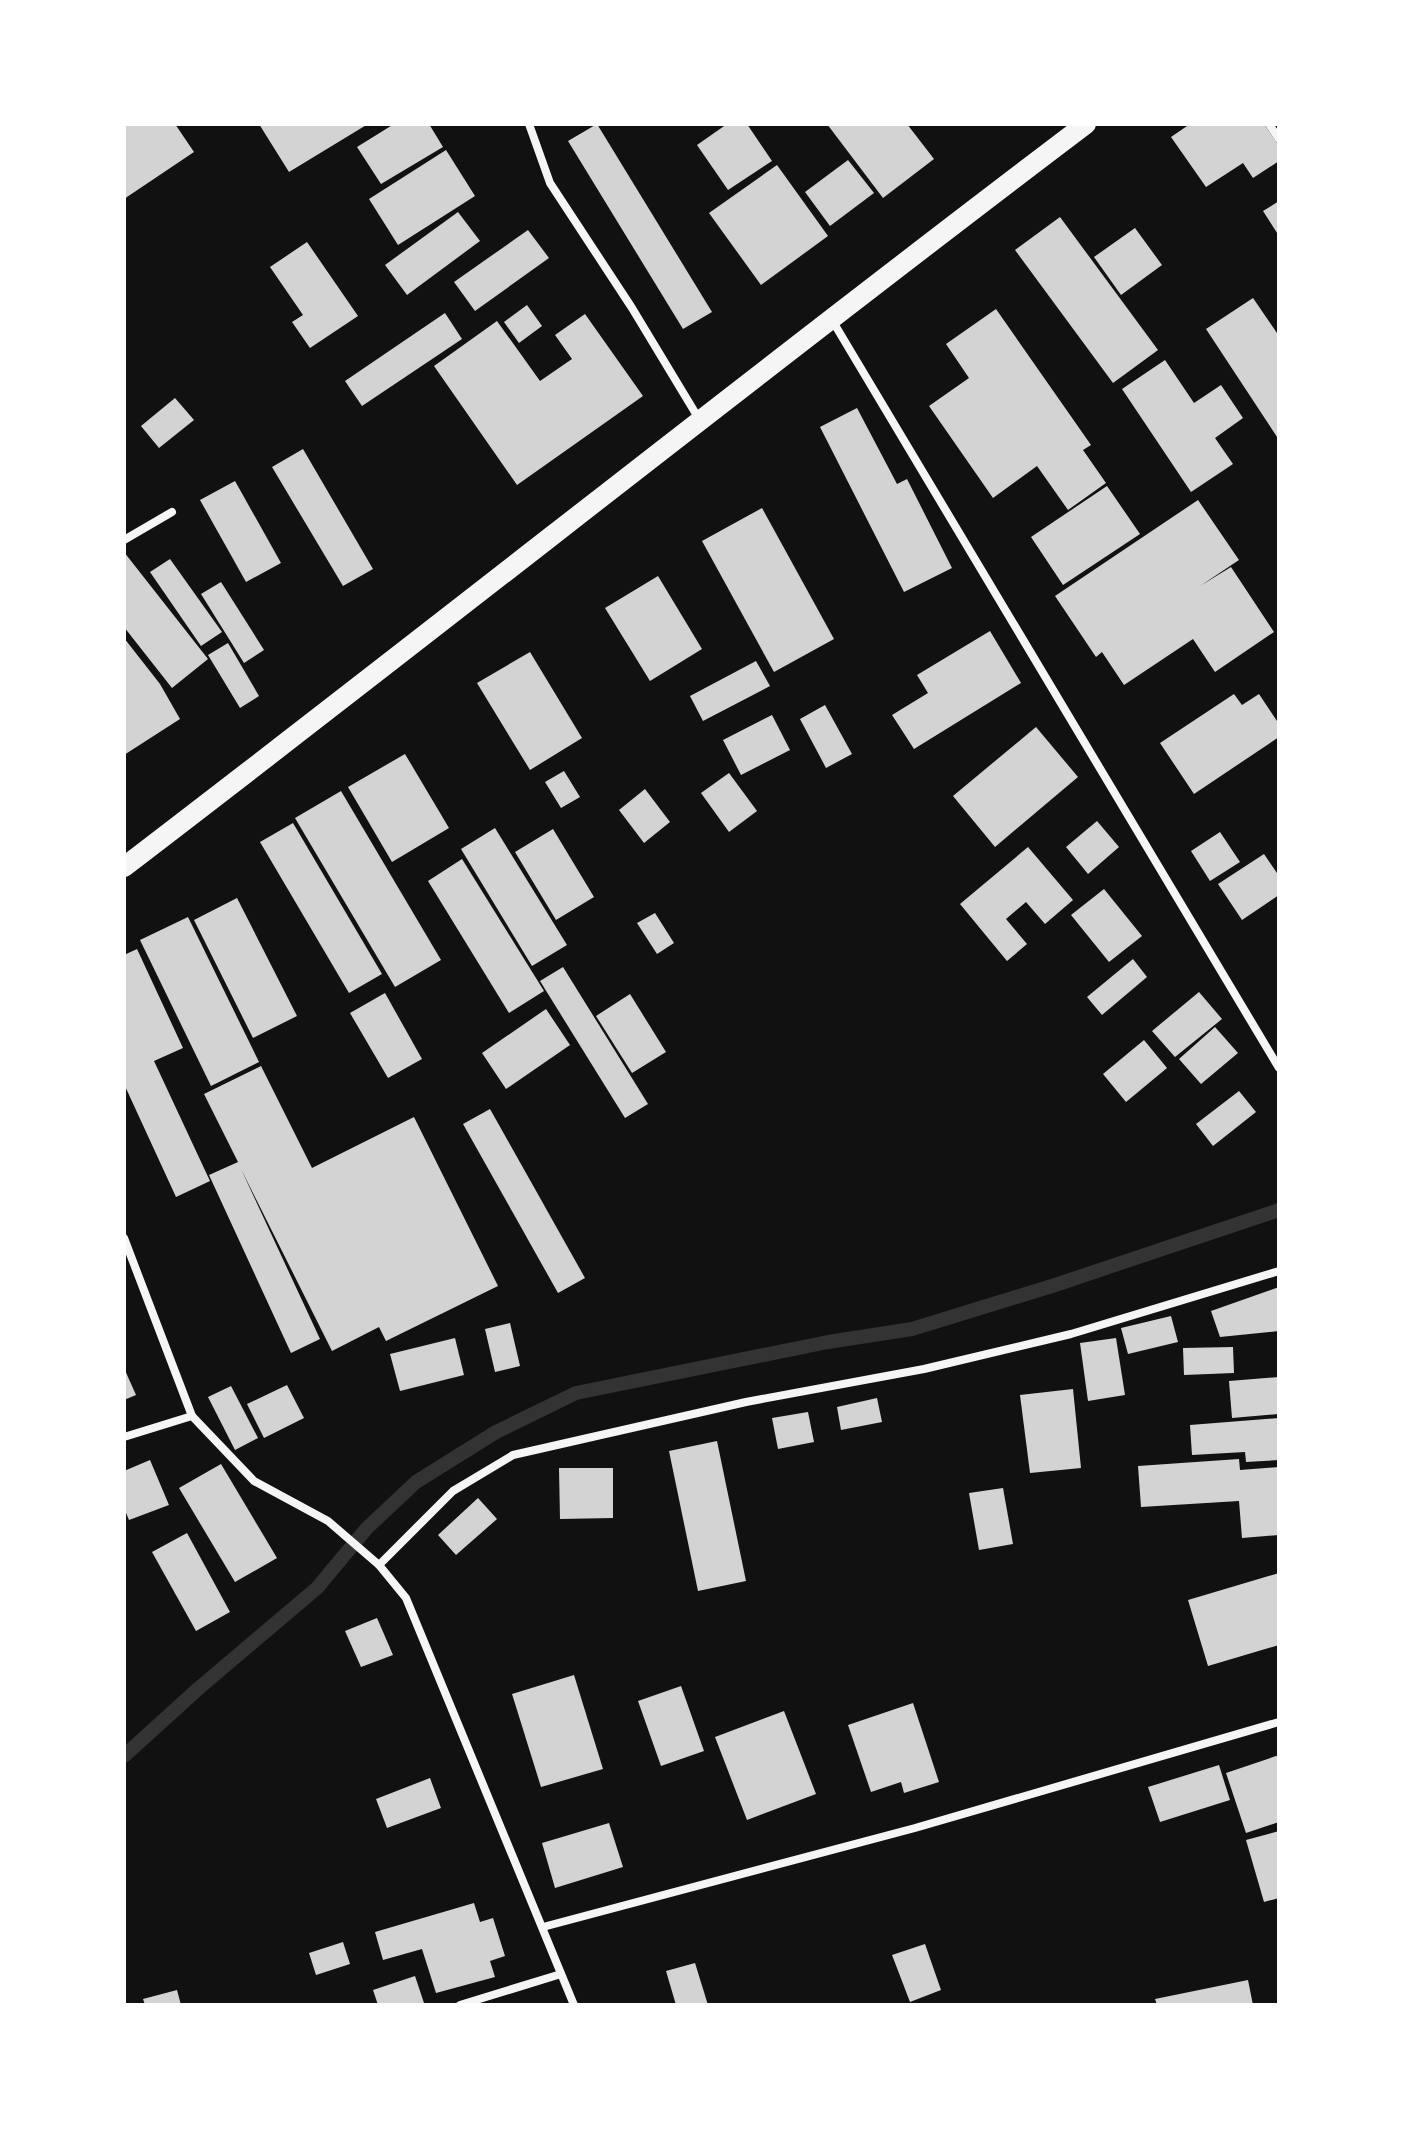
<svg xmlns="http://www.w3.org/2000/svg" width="1403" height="2129" viewBox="0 0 1403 2129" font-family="'Roboto Condensed',sans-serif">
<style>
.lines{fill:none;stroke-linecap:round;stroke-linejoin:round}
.stream{stroke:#333;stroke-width:14}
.building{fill:#d3d3d3}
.minor{stroke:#f5f5f5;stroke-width:8}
.primary{stroke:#f5f5f5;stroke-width:20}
</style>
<rect width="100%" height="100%" fill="#111"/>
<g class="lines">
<path class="stream" d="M124,1756L199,1688L317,1588L367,1528L416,1482L496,1432L576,1393L828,1342L912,1329L1052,1286L1279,1210"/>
</g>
<g class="building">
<path d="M124,124H175L194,152L124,199Z"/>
<path d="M259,124H368L289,172Z"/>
<path d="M394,124H429L443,147L381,184L357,147Z"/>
<path d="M597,124L712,312L683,329L568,141Z"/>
<path d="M727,124H747L772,161L728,190L697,145Z"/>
<path d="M827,124H907L934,159L883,198Z"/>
<path d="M1190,124H1264L1279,146V161L1253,178L1243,163L1206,187L1171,137Z"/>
<path d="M446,150L475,196L398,245L369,199Z"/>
<path d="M848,160L874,193L830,226L805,192Z"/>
<path d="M777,165L828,236L761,285L709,213Z"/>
<path d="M1279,201V236L1263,211Z"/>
<path d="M458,212L480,241L407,295L385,265Z"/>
<path d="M1060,217L1158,350L1113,383L1015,250Z"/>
<path d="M1135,228L1162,265L1121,295L1094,257Z"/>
<path d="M528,230L549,258L475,311L454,282Z"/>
<path d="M307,242L358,316L310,348L292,322L303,315L270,267Z"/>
<path d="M1253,298L1279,336V440L1206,329Z"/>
<path d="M527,305L542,326L519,343L504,322Z"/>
<path d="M996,309L1091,445L1083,450L1106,483L1068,510L1037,466L993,498L929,406L969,378L946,344Z"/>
<path d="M445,313L462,339L362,406L345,381Z"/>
<path d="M585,314L643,396L517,485L434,366L497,321L540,381L572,359L555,335Z"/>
<path d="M1165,360L1194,403L1221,385L1243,418L1215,438L1233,464L1191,492L1122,389Z"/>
<path d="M175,398L194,420L159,448L141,426Z"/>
<path d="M857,408L897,484L907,479L952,568L904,592L820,427Z"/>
<path d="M303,449L373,569L343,586L272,467Z"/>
<path d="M235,481L281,563L246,582L200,500Z"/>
<path d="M1107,486L1140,534L1063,585L1031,537Z"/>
<path d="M1198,500L1239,560L1200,586L1231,567L1274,632L1215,672L1193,639L1124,685L1102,652L1096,657L1055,596Z"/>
<path d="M762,508L834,639L774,672L702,541Z"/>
<path d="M124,552L208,659L172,688L124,627Z"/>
<path d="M170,559L222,632L201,646L150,572Z"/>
<path d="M658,576L702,649L650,681L605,608Z"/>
<path d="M221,582L264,650L244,663L201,594Z"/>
<path d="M990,631L1021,683L914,749L892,715L928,693L917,675Z"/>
<path d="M124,638L160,684L180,719L124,755Z"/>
<path d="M228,643L259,696L240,708L208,655Z"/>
<path d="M530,652L582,738L530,770L477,683Z"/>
<path d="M756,661L770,686L703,721L690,696Z"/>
<path d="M1234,694L1242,705L1259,694L1279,724V737L1194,794L1160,743Z"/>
<path d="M825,705L852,754L826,768L800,719Z"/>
<path d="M772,715L790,750L741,775L723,740Z"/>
<path d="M1036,727L1078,777L995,847L953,796Z"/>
<path d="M405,754L449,828L392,862L348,787Z"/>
<path d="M564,771L580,797L561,808L545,782Z"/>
<path d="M729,773L757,811L729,832L701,793Z"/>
<path d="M645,789L670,822L644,843L619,810Z"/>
<path d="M341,791L441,960L395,987L295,818Z"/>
<path d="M1097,821L1119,847L1088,874L1066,847Z"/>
<path d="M293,823L382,974L349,993L260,842Z"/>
<path d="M495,828L567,945L532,966L461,849Z"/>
<path d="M553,829L594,897L556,920L515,852Z"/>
<path d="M1220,832L1240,862L1210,881L1191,851Z"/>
<path d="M1028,847L1073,900L1045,924L1026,902L1006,919L1027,944L1007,961L960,904Z"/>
<path d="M1264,854L1279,876V895L1242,920L1218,884Z"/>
<path d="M462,859L544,991L509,1013L428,881Z"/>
<path d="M1104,889L1142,936L1109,962L1071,915Z"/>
<path d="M237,898L297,1016L253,1038L194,920Z"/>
<path d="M655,913L674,943L657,954L637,923Z"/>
<path d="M188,917L259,1062L211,1086L140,940Z"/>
<path d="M137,949L183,1048L154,1061L210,1181L176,1197L124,1084V955Z"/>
<path d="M1133,959L1147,977L1102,1015L1087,997Z"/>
<path d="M563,967L648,1104L625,1118L540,981Z"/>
<path d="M1199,992L1222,1019L1175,1057L1152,1031Z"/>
<path d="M385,993L422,1059L388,1078L350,1013Z"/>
<path d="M630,994L666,1052L632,1073L596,1016Z"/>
<path d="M546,1009L570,1045L506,1089L482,1053Z"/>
<path d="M1215,1027L1238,1053L1201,1084L1179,1059Z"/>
<path d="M1144,1040L1167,1068L1126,1102L1103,1074Z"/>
<path d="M261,1066L312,1168L414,1117L498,1286L386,1341L379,1327L332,1351L241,1169L320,1339L291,1353L209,1175L238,1162L204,1094Z"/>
<path d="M1239,1091L1256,1112L1213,1146L1196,1124Z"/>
<path d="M490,1109L585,1278L558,1293L463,1124Z"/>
<path d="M1279,1287V1331L1220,1337L1211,1311Z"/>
<path d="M1171,1316L1178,1342L1128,1354L1121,1328Z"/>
<path d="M510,1323L520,1366L495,1372L485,1329Z"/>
<path d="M455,1338L464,1375L400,1391L390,1354Z"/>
<path d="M1116,1338L1125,1395L1088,1401L1080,1343Z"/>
<path d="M1233,1347L1234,1373L1184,1375L1183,1348Z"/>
<path d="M124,1368L136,1395L124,1400Z"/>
<path d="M1279,1377V1414L1232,1418L1229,1381Z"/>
<path d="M287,1385L304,1418L264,1438L247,1404Z"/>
<path d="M231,1386L258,1438L235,1450L208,1397Z"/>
<path d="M1073,1389L1081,1468L1030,1473L1020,1395Z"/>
<path d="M877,1398L882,1422L841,1430L837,1407Z"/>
<path d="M808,1412L814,1442L778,1449L772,1418Z"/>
<path d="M1279,1418V1460L1246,1462L1245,1452L1192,1455L1190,1425Z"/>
<path d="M717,1441L746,1581L698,1591L669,1451Z"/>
<path d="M1239,1459L1240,1470L1279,1467V1535L1242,1538L1239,1501L1141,1507L1138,1466Z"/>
<path d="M150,1460L169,1505L129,1520L124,1508V1471Z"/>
<path d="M221,1464L277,1558L235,1582L179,1488Z"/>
<path d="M559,1468H613V1518L560,1519Z"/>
<path d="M1003,1488L1013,1544L979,1550L969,1493Z"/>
<path d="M478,1498L497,1519L456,1555L438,1535Z"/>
<path d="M187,1533L230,1612L196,1631L152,1552Z"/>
<path d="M1279,1573V1645L1208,1666L1188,1600Z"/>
<path d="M377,1618L393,1655L361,1667L345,1631Z"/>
<path d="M574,1675L603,1769L541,1787L512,1694Z"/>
<path d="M681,1686L704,1751L661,1766L638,1701Z"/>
<path d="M913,1703L939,1782L904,1793L901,1782L871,1792L848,1725Z"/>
<path d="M784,1711L816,1794L747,1820L715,1737Z"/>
<path d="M1279,1755V1822L1246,1833L1226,1773Z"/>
<path d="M1219,1765L1230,1800L1160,1822L1148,1787Z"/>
<path d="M430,1778L441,1808L387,1828L376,1799Z"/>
<path d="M609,1823L623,1867L555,1888L542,1843Z"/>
<path d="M1279,1831V1898L1264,1902L1246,1840Z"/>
<path d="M474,1903L480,1922L493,1918L505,1956L490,1961L495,1977L436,1993L422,1949L383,1960L375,1932Z"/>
<path d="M343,1942L350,1964L316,1975L309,1953Z"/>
<path d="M925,1944L941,1990L910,2002L892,1955Z"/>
<path d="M695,1963L708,2005H676L666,1971Z"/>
<path d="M415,1976L424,2003L378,2005L373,1990Z"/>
<path d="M1248,1980L1253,2005H1157L1155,1999Z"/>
<path d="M177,1990L181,2005H145L143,1999Z"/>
</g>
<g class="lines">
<g class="minor">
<path d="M529,124L550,183L632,308L699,419"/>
<path d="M1269,124L1279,139"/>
<path d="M832,320L1279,1068"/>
<path d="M124,540L172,512"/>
<path d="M124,1238L192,1416"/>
<path d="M124,1437L192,1416L254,1481L328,1521L379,1565L406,1598L574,2005"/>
<path d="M379,1565L453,1491L513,1455L746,1402L924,1369L1071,1334L1279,1271"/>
<path d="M543,1927L915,1828L1279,1722"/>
<path d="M460,2005L561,1974"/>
</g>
<path class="primary" d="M124,867C446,621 763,368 1086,124"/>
</g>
<rect width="1403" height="2129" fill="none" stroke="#ffffff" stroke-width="252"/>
</svg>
